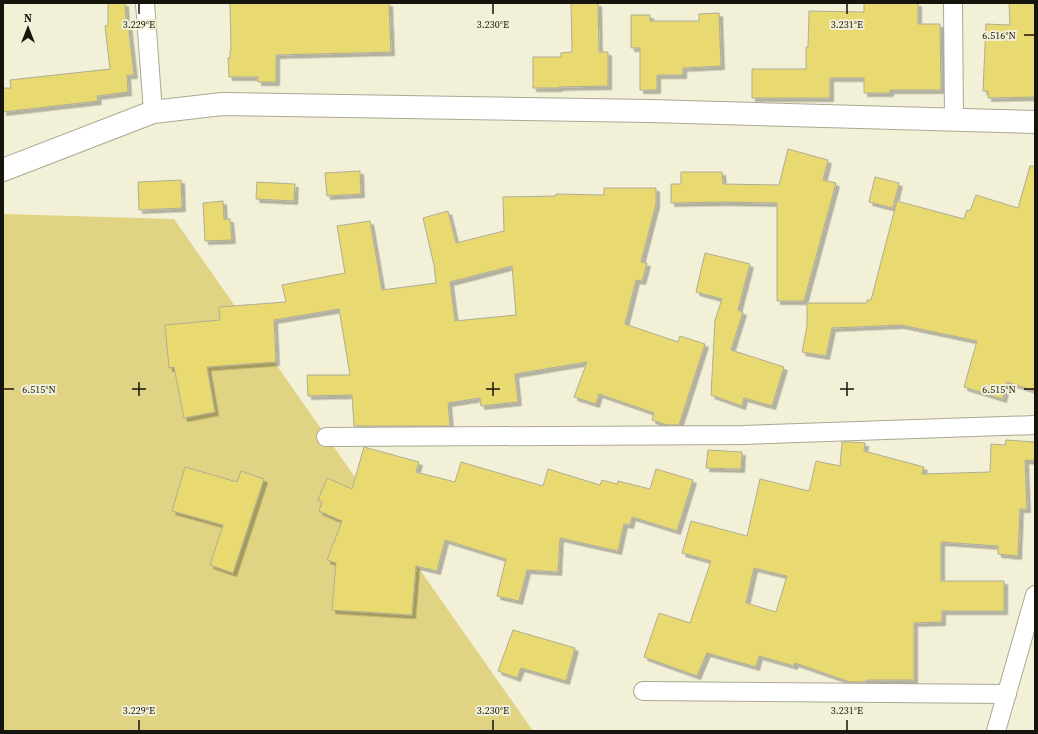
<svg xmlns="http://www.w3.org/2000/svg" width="1038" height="734" viewBox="0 0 1038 734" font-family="'Source Serif 4',serif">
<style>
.green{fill:#e0d484}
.building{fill:#e8d971;stroke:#afad96;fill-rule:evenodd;filter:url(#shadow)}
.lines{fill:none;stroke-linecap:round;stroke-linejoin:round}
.minor-casing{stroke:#aba892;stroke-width:20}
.tertiary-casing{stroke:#aba892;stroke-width:24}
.minor{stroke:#fff;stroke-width:18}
.tertiary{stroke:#fff;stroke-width:22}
.ticks{fill:none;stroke:#16150d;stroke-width:1.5}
.ticks-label{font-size:10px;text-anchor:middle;fill:#16150d;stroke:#f3f0d8;stroke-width:4;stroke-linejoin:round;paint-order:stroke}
</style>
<defs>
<filter id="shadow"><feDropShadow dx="3.5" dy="3.5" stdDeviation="0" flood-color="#0004"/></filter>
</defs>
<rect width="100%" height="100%" fill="#f3f0d8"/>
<path class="green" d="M3,214L174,219L533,731H3Z"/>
<g class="building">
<path d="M108,3H125L126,23H128L134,75H127L128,92L97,96L98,101L3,112V88H11L10,80L110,69L105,26L108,25Z"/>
<path d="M230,3H389L391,52L276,55V82H258V77H229L228,58H230V50H231Z"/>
<path d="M571,3H598L599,52H608V86L559,87V88H533V57H561V53L572,52Z"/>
<path d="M864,3H918V24H940L941,90H890V93H864V78H830V98H752V69H806V47H808L809,11L864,12Z"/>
<path d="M1009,3H1035V97L988,98V91H983L986,24L1010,25Z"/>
<path d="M719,13L721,66L683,68V75H657V90H640V48H631V15H650V21H699V14Z"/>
<path d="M788,149L828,160L823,180L836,183L804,301H777V203L723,202L671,203V184H681V172H722L723,184L779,185Z"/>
<path d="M1030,166H1035V391L1007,382L1003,399L964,387L977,341L901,325L832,328L826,356L802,352L807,326V303H867V300H871L897,201L964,219L967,210L970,211L976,195L1018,208Z"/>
<path d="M360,171L361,194L327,196L325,173Z"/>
<path d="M875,177L899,183L893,208L869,202Z"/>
<path d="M181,180L182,208L139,210L138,182Z"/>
<path d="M257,182L295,184L294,201L256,199Z"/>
<path d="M604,188H656V204L641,262L647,263L642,281L636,280L625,324L678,342L680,336L705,344L679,425H667L652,420L654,413L599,394L596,404L574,397L587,362L515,374L518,402L481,406L480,398L448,403L450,426H354L352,395L308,396L307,375H350L339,309L274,320L276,362L207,367L215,412L184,418L174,367L169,368L165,325L220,320L219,307L286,302L282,285L345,273L337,226L370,221L382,290L436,283L434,265L423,218L448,211L456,243L504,231L503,197L556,196V194L604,195ZM512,266L516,315L455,321L450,282Z"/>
<path d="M223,201L224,219H230L232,240L205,241L203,203Z"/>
<path d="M705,253L750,264L738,310L743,312L731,350L784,367L772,406L744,398L742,406L711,395L715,320L722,299L696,292Z"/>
<path d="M1006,440L1035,442V461L1025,460L1027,509H1020L1018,556L998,554V546L941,542V581H1004V611H942V622L914,623V680H866L865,682H850L795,663L794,666L759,656L756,667L707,653L697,676L644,657L659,613L690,623L711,561L682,553L691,521L747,536L760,479L809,491L816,461L840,466L842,442H850L865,443L864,451L924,467L922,474L990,472L991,444L1005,445ZM754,568L787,576L776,612L746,603Z"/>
<path d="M364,447L419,462L416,472L455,482L461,462L543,486L548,469L600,485L602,480L617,484L618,481L650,489L656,469L693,480L677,531L632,517L630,525L624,524L618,551L560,538L558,572L527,570L519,601L497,596L506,559L445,540L437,571L416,566L412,615L332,610L336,563L327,560L342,521L319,511L322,502L318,500L327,478L352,489Z"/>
<path d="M708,450L742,452L741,469L706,468Z"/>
<path d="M185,467L237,482L241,471L264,479L233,573L210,565L223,525L172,511Z"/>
<path d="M513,630L575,648L566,681L521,668L517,678L498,671Z"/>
</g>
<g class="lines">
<defs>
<g id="minor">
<path d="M145,3L153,112"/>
<path d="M953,3L954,120"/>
<path d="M326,437L743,435L1035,425"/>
<path d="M643,691L1007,694"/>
<path d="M996,731L1035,595"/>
</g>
<path id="tertiary" d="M3,170L153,112L222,104L651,111L1035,122"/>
</defs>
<use href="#minor" class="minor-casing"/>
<use href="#tertiary" class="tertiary-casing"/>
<use href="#minor" class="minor"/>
<use href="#tertiary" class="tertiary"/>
</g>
<path class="ticks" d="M139,4V14M493,4V14M847,4V14M1024,35H1034M139,382V396M493,382V396M847,382V396M4,389H14M132,389H146M486,389H500M840,389H854M1024,389H1034M139,720V730M493,720V730M847,720V730"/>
<g class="ticks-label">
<text x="139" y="28">3.229°E</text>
<text x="493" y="28">3.230°E</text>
<text x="847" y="28">3.231°E</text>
<text x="999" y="39">6.516°N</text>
<text x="39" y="393">6.515°N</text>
<text x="999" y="393">6.515°N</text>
<text x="139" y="714">3.229°E</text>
<text x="493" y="714">3.230°E</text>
<text x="847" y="714">3.231°E</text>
</g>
<rect width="1038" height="734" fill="none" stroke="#16150d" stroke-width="8"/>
<g transform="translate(28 28)" stroke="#f3f0d8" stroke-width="3" paint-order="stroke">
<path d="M0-3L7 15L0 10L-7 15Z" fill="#16150d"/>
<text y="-6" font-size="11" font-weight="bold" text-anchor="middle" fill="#16150d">N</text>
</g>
</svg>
